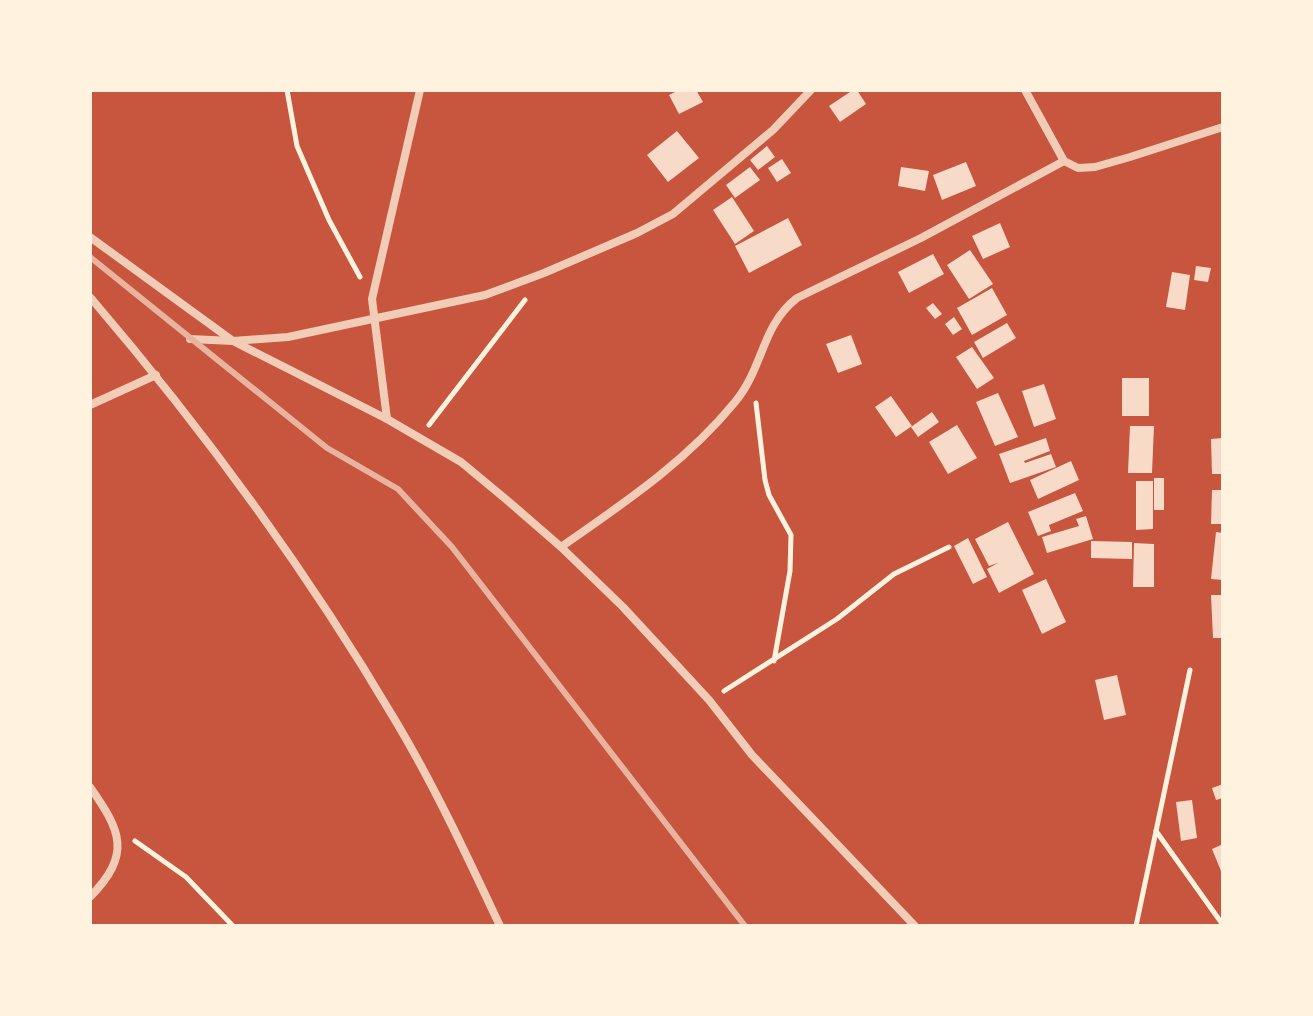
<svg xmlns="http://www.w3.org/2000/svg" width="1313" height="1016" viewBox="0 0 1313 1016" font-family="'Roboto Condensed',sans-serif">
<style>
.building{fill:#f7dbc8}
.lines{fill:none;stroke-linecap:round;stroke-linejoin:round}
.path{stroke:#fff3e0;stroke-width:5}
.minor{stroke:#f1ccb7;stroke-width:8}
.rail{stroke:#e9b49f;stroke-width:6}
</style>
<rect width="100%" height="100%" fill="#c8553d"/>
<g class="building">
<path d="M679,90H696L703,102L679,114L669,95Z"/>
<path d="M853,90H857L866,104L840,122L829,106Z"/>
<path d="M677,131L699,158L668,182L647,155Z"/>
<path d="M767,146L775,157L758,170L750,160Z"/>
<path d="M782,159L791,173L777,182L768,168Z"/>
<path d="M966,162L976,186L942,200L933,175Z"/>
<path d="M750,167L760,180L735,198L726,185Z"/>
<path d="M901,167L929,171L925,191L898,186Z"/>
<path d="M732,197L754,231L735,244L713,210Z"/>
<path d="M788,218L802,245L749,273L735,246Z"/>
<path d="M1000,223L1010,247L983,259L972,236Z"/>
<path d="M970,250L993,284L969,299L947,265Z"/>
<path d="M933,254L944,274L909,293L898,272Z"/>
<path d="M1196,266L1211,268L1208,282L1194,280Z"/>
<path d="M1172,272L1190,275L1185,310L1166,307Z"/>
<path d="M992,288L1007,315L972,335L957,308Z"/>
<path d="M933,303L942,314L935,319L926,308Z"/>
<path d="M954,317L962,329L953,335L945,324Z"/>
<path d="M1007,323L1016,338L983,358L974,342Z"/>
<path d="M851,335L862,364L838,373L826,344Z"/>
<path d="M972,347L994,378L977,389L956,357Z"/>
<rect x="1122" y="378" width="27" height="38"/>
<path d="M1044,384L1056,419L1034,427L1022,391Z"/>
<path d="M998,393L1018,437L995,446L976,402Z"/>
<path d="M891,396L912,426L896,437L875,407Z"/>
<path d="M932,412L939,422L918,437L911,427Z"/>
<path d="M957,425L977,458L948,474L929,442Z"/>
<path d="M1130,426H1154L1152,473H1128Z"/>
<path d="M1046,438L1050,451L1024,461L1025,463L1051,454L1056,467L1010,483L999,454Z"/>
<path d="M1223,438V474H1212L1211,439Z"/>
<path d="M1071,461L1079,480L1038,499L1030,480Z"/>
<rect x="1154" y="478" width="10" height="32"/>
<path d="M1136,481H1153V529L1136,530Z"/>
<path d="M1212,490H1223V524H1211Z"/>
<path d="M1075,493L1083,511L1049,525L1051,531L1038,536L1028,512Z"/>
<path d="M1086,516L1093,539L1047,553L1042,537L1079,526L1076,519Z"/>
<path d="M1008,522L1034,574L999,593L987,569L998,563L989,566L975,539Z"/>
<path d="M1216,532L1223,533V580L1211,579Z"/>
<path d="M968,538L987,577L973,584L954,546Z"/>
<path d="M1091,541L1132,542V559L1091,558Z"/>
<path d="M1134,543L1154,544V587H1133Z"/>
<path d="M1046,579L1066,622L1042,634L1022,590Z"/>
<path d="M1211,595H1223V638H1213Z"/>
<path d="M1117,675L1126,715L1104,720L1095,680Z"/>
<path d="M1223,784V798L1216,800L1212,788Z"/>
<path d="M1192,800L1197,838L1181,841L1176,802Z"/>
<path d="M1223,844V876L1212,849Z"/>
</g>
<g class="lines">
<g class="path">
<path d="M287,90L297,146L329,220L360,277"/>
<path d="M756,403L765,480L769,495L791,535L790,571L774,661"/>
<path d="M429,425L525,300"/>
<path d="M724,691L837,619L894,574L949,547"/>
<path d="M1156,831L1223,925"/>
<path d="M135,841L186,877L233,926"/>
<path d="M1136,926L1190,670"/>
</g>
<g class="minor">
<path d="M1025,90L1064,161L1078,168L1095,167L1130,157L1223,127"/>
<path d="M90,237L233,341L387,419L461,462L508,501L561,547L623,607L709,700L752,755L915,926"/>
<path d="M90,297C203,429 307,571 395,720C434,785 468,858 500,926"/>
<path d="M190,339L233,341L288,337L485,295L544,273L637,233L673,214L773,130L811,90"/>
<path d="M90,405L156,375"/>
<path d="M387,419L372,299L420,90"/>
<path d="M561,547C624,503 686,462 735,402C764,367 761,326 797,298L921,238L1064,161"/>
<path d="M90,787C121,831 132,854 90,897"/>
</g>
<path class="rail" d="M90,257L327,448L398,489L452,547L745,926"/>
</g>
<rect width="1313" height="1016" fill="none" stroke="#fff3e0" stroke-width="184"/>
</svg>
